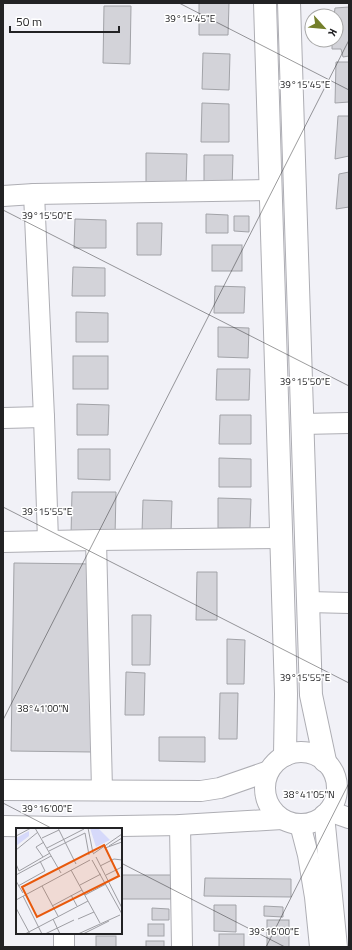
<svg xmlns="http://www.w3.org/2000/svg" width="352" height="950" viewBox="0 0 352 950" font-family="'Titillium Web',sans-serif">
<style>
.building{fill:#d3d3d9;stroke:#a2a3a8}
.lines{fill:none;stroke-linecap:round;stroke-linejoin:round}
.minor-casing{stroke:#aeaeb4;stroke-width:22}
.major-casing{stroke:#aeaeb4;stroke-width:24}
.minor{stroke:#fff;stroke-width:20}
.major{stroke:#fff;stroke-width:22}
.ticks{fill:none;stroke:#222224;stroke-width:1;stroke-opacity:0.45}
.inset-road{fill:none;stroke:#9e9ea3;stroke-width:1}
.view{fill:#e8590c;fill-opacity:0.15;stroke:#e8590c;stroke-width:2}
.inset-edge{fill:none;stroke:#222224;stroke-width:2}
.ticks-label{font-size:10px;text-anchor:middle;fill:#222224;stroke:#fff;stroke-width:3;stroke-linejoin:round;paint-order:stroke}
</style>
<rect width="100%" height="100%" fill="#f1f1f7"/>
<g class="building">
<path d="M199,3H229L228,35H199Z"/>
<path d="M104,6H131L130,64L103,63Z"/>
<path d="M349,7V56L343,57L341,49H332V40H336V16H334L335,8Z"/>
<path d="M203,53L230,54L229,90L202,89Z"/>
<path d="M336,62H349V102L335,103Z"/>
<path d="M202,103L229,104V142H201Z"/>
<path d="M338,116H349V156L335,159Z"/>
<path d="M146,153L187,154L186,186H146Z"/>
<path d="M204,155H233L232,190H204Z"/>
<path d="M349,172V207L336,209L339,174Z"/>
<path d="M206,214L228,215V233H206Z"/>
<path d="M234,216H249V232L234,231Z"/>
<path d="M75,219L106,220V248H74Z"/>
<path d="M137,223H162L161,255H137Z"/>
<rect x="212" y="245" width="30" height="26"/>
<path d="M73,267L105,268V296H72Z"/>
<path d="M215,286L245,287L244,313H214Z"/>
<path d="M76,312L108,313V342H76Z"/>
<path d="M218,327L249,328L248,358L218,357Z"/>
<rect x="73" y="356" width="35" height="33"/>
<path d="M217,369H250L249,400H216Z"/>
<path d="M77,404L109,405L108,435H77Z"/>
<path d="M220,415H251V444H219Z"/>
<path d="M78,449H110V480L78,479Z"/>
<path d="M219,458L251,459V487H219Z"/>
<path d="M72,492H116L115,536L71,535Z"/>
<path d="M218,498L251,499L250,528H218Z"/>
<path d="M143,500L172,501L171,533H142Z"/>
<path d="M14,563L95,564L92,752L11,751Z"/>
<path d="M197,572H217V620H196Z"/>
<path d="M132,615H151L150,665H132Z"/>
<path d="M227,639L245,640L244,684H227Z"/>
<path d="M126,672L145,673L144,715H125Z"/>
<path d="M220,693H238L237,739H219Z"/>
<path d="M159,737H205V762L159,761Z"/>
<path d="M121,875H172L171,899H121Z"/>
<path d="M205,878L291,879V897L204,896Z"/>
<path d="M214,905H236V932L214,931Z"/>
<path d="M264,906L283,907V917L264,916Z"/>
<path d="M152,908L169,909V920H152Z"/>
<rect x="267" y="920" width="22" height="27"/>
<rect x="148" y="924" width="16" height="12"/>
<rect x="219" y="934" width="25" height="13"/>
<rect x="96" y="936" width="20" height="11"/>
<rect x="146" y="941" width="18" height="6"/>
</g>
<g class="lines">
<defs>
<g id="minor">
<path d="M34,194L44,417L48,541"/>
<path d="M3,196L34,194L271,190"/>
<path d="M3,418L44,417"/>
<path d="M302,424L349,423"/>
<path d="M96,540L102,790"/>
<path d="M3,542L96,540L281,538"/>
<path d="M308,602L349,603"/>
<circle cx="301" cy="788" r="36"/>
<path d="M3,790L201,791L220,788L269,771"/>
<path d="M329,811L349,818"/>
<path d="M324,815L337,947"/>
<path d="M300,824L308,855L315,897L320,947"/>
<path d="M180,825L182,947"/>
<path d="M3,826L64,827L180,825L282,819"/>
<path d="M64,947V933"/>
</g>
<g id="major">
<path d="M265,3L286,694L285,755"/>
<path d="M289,3L311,695L325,761"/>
</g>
</defs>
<use href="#minor" class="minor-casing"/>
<use href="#major" class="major-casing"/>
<use href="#minor" class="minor"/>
<use href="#major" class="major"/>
</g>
<path class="ticks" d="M179,3L349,90M3,210L349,386M3,507L349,683M3,720L349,40M3,803L53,829M121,863L285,947M266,947L349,783"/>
<g transform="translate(16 828)">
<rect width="106" height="106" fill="#f1f1f7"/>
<path d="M74,0H82L94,12L80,19ZM13,3V8L0,18V10Z" fill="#d6d9fa"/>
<path class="inset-road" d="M19,0L45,45M42,0L60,36M72,0L77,25M69,5L73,27M0,8L15,0M26,10L43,2M93,18L106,10M31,20L68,1M89,20L106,14M0,22L22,4M33,23L69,5M77,26L106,6M27,29L20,19L28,14M80,29L106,80M76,32L106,86M0,36L3,43L34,25M84,38L98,31L106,32M55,42L84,95M0,47L35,28M90,47L106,39M0,53L7,65M64,57L85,46M2,58L29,43L24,33M26,58L42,88M55,67L61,78M69,67L90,56M7,68L26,106M0,72L74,32M36,78L66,62M0,80L14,106M37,91L44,106M62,91L78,84M9,106L72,73M29,106L58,92M62,106L104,87M67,106L93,93"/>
<path class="view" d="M88,17L103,48L21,89L6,59Z"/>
<rect width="106" height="106" class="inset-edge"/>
</g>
<g class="ticks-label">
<text x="190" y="22">39°15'45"E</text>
<text x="305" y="88">39°15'45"E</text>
<text x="47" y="219">39°15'50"E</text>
<text x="305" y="385">39°15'50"E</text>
<text x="47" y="515">39°15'55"E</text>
<text x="305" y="681">39°15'55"E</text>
<text x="43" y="712">38°41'00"N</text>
<text x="309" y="798">38°41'05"N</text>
<text x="47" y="812">39°16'00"E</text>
<text x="274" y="935">39°16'00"E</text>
</g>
<rect width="352" height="950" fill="none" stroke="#222224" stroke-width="8"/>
<g transform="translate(324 28) rotate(117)"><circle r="19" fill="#ffffff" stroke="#a7a7a7"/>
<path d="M0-3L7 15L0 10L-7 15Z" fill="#747f2a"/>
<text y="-6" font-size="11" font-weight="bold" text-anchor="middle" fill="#222224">K</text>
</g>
<path d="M10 26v6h109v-6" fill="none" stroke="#222224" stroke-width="2"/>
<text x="16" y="26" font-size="12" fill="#222224" stroke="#ffffff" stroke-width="3" paint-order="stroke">50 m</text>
</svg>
